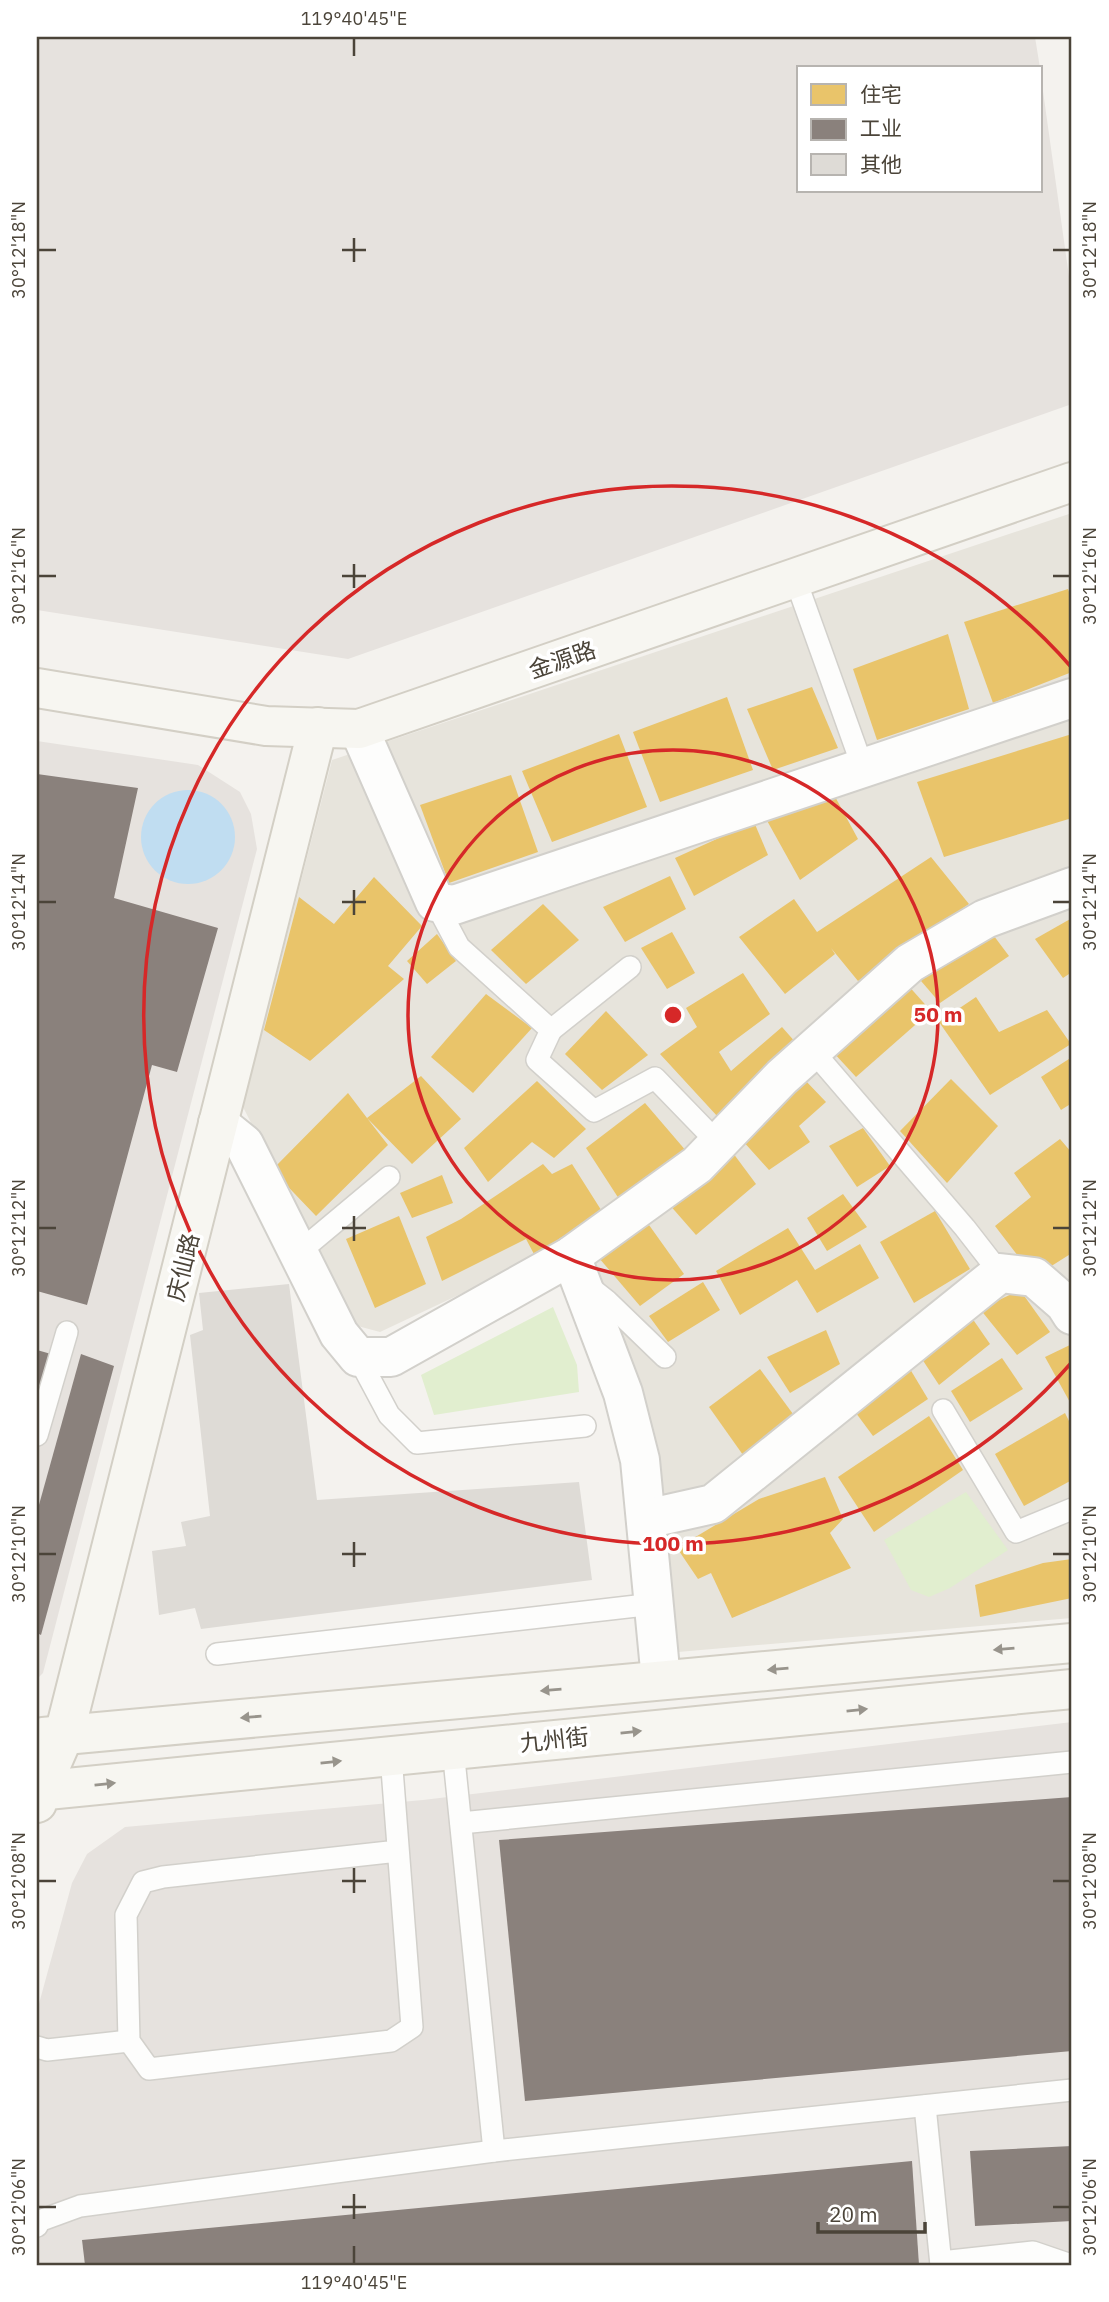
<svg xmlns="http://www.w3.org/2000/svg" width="1109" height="2302" viewBox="0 0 1109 2302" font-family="'IBM Plex Sans','Noto Sans SC',sans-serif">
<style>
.residential{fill:#e7e4dc}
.industrial{fill:#e6e2de}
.green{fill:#e1eecf}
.water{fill:#c0ddf1}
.homes{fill:#e9c46a}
.industry{fill:#8a817c}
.building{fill:#dedbd6}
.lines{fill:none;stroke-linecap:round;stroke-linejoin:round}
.lane-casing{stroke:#d2d0cb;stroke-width:24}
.street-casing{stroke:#d2d0cb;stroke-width:42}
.secondary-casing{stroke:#d3cfc5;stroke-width:42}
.lane{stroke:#fdfdfc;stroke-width:21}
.street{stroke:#fdfdfc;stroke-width:38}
.secondary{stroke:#f7f6f1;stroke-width:38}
.oneway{fill:#98948c}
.ticks{fill:none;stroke:#4b4439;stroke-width:2.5}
.ring{fill:none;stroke:#d62828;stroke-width:3.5}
.labels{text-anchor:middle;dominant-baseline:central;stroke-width:7;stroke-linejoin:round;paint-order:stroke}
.street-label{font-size:23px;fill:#4b4439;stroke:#fff}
.centre{fill:#d62828;stroke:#fff;stroke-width:3.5}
.ring-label{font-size:21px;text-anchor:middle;font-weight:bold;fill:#d62828;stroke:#fff;stroke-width:7;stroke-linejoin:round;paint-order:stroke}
.neatline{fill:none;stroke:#4b4439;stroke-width:2.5}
.ticks-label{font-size:18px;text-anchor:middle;fill:#4b4439}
</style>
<rect width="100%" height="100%" fill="#f4f2ee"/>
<path class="residential" d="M1072,513V1618L678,1652L644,1398L575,1240L380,1332L354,1325L243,1107L332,760Z"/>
<g class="industrial">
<path d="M37,37H1035L1040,68H799V191H1041V77L1072,298V404L348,659L37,610Z"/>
<path d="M37,741L198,765L240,792L251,814L257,849L43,1673L37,1679Z"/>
<path d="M1072,1722V2265H37V2011L72,1883L87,1854L125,1827L423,1800Z"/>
</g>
<g class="green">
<path d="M553,1307L577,1365L579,1392L434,1415L421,1375Z"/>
<path d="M966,1492L1008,1550L950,1588L929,1597L911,1590L884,1540Z"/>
</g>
<circle class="water" cx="188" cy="837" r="47"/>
<g class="homes">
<path d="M1068,589L1072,600V672L993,703L964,622Z"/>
<path d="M948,634L969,709L877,740L853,669Z"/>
<path d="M812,687L838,748L773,770L747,709Z"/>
<path d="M727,697L753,770L660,802L633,732Z"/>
<path d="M619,734L647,807L552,842L522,771Z"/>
<path d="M1072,734V818L944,857L917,782Z"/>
<path d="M511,775L538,852L449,883L420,805Z"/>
<path d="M826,780L858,839L800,880L765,817Z"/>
<path d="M754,822L768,855L694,896L675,858Z"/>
<path d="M931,857L969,904L858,981L831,948L835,954L785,994L739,937L794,899L817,932Z"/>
<path d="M670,876L686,909L625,942L603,907Z"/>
<path d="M374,877L422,926L388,966L404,979L310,1061L264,1030L299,897L334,924Z"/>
<path d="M543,904L579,940L526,984L491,950Z"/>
<path d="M1072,918V972L1063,978L1035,939Z"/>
<path d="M672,932L695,973L667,989L641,948Z"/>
<path d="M991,932L1009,956L940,1003L915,974Z"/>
<path d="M437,934L456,961L427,984L407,961Z"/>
<path d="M743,973L770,1014L719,1052L731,1071L782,1027L797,1044L718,1117L660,1054L697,1027L686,1008Z"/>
<path d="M906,983L931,1011L856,1077L833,1052Z"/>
<path d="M486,994L532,1028L473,1093L431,1057Z"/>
<path d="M976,997L999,1032L1047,1010L1071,1044L990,1095L939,1022Z"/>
<path d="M606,1011L648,1055L602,1090L565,1054Z"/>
<path d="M1072,1057V1103L1061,1110L1041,1077Z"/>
<path d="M421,1076L461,1119L412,1164L367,1118L388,1145L316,1216L272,1170L348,1093L367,1118Z"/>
<path d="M804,1079L826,1102L799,1126L810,1142L769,1170L742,1140Z"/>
<path d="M951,1079L998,1126L947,1183L900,1131Z"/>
<path d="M537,1081L586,1129L554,1158L532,1142L488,1182L464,1148Z"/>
<path d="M645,1103L687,1152L621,1202L586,1148Z"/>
<path d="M863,1128L890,1166L857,1187L829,1146Z"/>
<path d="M1060,1139L1072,1153V1230L1070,1232L1072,1236V1253L1034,1277L995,1226L1031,1197L1014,1173Z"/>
<path d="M733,1153L756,1184L696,1235L668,1203Z"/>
<path d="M543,1164L552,1174L572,1164L603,1213L535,1256L526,1239L442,1281L426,1237L461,1219Z"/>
<path d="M442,1175L453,1203L412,1218L400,1193Z"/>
<path d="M843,1194L867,1227L827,1251L807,1218Z"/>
<path d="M935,1211L970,1269L914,1303L880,1242Z"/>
<path d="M399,1216L426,1284L375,1308L346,1239Z"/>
<path d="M649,1225L684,1274L640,1306L599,1258Z"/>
<path d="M788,1228L815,1270L860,1244L879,1278L817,1313L797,1280L740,1315L716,1271Z"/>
<path d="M703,1282L720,1310L668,1342L649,1316Z"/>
<path d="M1020,1290L1050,1332L1017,1355L980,1309Z"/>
<path d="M972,1318L990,1344L939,1385L922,1359Z"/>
<path d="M826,1330L840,1364L790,1393L767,1357Z"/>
<path d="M1072,1344V1406L1045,1357Z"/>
<path d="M1002,1358L1023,1389L970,1422L951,1391Z"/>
<path d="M760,1369L793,1414L743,1455L709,1407Z"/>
<path d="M910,1369L928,1399L873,1436L853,1409Z"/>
<path d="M1065,1413L1072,1427V1480L1024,1506L995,1454Z"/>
<path d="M929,1416L963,1470L874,1532L838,1477Z"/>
<path d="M825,1477L843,1519L830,1533L851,1568L732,1618L711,1573L698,1579L677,1548L759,1499Z"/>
<path d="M1072,1559V1598L980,1617L975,1585L1043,1563Z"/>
</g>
<g class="industry">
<path d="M37,774L138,788L114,898L218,928L177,1072L152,1065L87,1305L37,1291Z"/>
<path d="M37,1350L51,1354L37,1405Z"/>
<path d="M81,1354L114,1366L41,1635L37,1633V1512Z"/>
<path d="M1072,1797V2051L525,2101L499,1840Z"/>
<path d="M1072,2146V2221L975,2226L970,2151Z"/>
<path d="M912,2161L919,2265H85L82,2240Z"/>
</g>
<path class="building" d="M289,1284L317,1500L579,1482L592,1580L201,1629L195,1608L159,1615L152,1551L186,1546L181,1522L210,1516L190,1335L203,1330L199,1293Z"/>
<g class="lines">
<defs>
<g id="lane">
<path d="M795,578L863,768"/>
<path d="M435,902L459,947L551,1030L537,1060L594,1111L655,1078L718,1143"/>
<path d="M551,1030L630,967"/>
<path d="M812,1050L965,1228L1000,1273"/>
<path d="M298,1253L389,1177"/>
<path d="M588,1286L607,1301L665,1357"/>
<path d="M358,1357L389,1415L417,1443L585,1426"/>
<path d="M943,1410L1016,1532L1072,1509"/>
<path d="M37,1435L67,1332"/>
<path d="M217,1654L654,1604"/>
<path d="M453,1749L494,2151"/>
<path d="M391,1756L412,2027L391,2041L149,2069L129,2041L126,1915L143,1882L163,1877L398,1851"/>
<path d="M461,1823L1072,1762"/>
<path d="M37,2047L47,2050L129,2041"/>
<path d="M925,2106L941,2265"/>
<path d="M37,2226L39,2221L80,2206L494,2151L1072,2090"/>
<path d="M941,2262L1033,2252L1071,2265"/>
</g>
<g id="street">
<path d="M359,729L435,902L454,905L1072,698"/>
<path d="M218,1123L244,1144L339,1334L358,1357H391L571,1256L697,1165L782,1077L910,963L985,919L1072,887"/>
<path d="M571,1256L623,1393L640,1460L661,1680"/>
<path d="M646,1519L713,1504L1000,1273L1034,1277L1065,1304L1072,1315"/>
</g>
<g id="secondary">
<path d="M37,688L266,726L359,729L1072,482"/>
<path d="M43,1737L1072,1643"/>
<path d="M37,1791L1072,1689"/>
<path d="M37,1803L40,1790L64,1735L318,727"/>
</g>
</defs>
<use href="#lane" class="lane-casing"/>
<use href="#street" class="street-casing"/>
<use href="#secondary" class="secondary-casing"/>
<use href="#lane" class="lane"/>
<use href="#street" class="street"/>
<use href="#secondary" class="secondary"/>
</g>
<defs><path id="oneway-solid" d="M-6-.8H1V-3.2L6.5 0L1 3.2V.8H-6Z" transform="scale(1.75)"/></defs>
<g class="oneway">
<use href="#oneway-solid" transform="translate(1004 1649) rotate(175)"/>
<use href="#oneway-solid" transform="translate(778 1669) rotate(175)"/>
<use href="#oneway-solid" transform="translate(551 1690) rotate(175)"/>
<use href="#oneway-solid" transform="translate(857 1710) rotate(-6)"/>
<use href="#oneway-solid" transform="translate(251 1717) rotate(175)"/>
<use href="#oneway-solid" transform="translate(631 1732) rotate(-6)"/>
<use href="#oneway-solid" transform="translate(331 1762) rotate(-6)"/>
<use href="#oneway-solid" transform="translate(105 1784) rotate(-6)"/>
</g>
<path class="ticks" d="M354,38V56M354,238V262M38,250H56M342,250H366M1053,250H1070M354,564V588M38,576H56M342,576H366M1053,576H1070M354,890V915M38,902H56M342,902H366M1053,902H1070M354,1216V1241M38,1228H56M342,1228H366M1053,1228H1070M354,1542V1567M38,1554H56M342,1554H366M1053,1554H1070M354,1868V1893M38,1881H56M342,1881H366M1053,1881H1070M354,2194V2219M38,2207H56M342,2207H366M1053,2207H1070M354,2246V2264"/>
<g class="ring">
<circle cx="673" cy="1015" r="265"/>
<path d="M1072 1362A529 529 0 1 1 1072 668"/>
</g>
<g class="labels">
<g class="street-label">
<text transform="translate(562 659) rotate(-19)">金源路</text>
<text transform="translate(182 1267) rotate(-76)">庆仙路</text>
<text transform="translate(554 1739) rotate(-6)">九州街</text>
</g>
</g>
<circle cx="673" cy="1015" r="10" class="centre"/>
<g class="ring-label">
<text x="938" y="1022">50 m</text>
<text x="673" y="1551">100 m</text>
</g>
<rect width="1109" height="2302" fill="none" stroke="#ffffff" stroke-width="77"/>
<rect x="797" y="66" width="245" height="126" fill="#ffffff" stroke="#b7b4b0" stroke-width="2"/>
<rect x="811" y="84" width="35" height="21" fill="#e9c46a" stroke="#b7b4b0" stroke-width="2"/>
<text x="860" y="102" font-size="21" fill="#4b4439">住宅</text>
<rect x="811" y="119" width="35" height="21" fill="#8a817c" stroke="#b7b4b0" stroke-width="2"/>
<text x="860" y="136" font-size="21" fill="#4b4439">工业</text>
<rect x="811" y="154" width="35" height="21" fill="#dedbd6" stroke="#b7b4b0" stroke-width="2"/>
<text x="860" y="172" font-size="21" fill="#4b4439">其他</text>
<path d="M818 2222v10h107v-10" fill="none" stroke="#4b4439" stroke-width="3.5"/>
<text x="829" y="2222" font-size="21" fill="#4b4439" stroke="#ffffff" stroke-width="5" paint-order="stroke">20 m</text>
<rect x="38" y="38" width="1032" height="2226" class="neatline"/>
<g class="ticks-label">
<text x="354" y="25">119°40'45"E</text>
<text transform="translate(19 250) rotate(-90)" y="6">30°12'18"N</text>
<text transform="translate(1090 250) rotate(-90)" y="6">30°12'18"N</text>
<text transform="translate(19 576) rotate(-90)" y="6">30°12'16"N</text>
<text transform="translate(1090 576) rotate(-90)" y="6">30°12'16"N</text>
<text transform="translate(19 902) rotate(-90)" y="6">30°12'14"N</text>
<text transform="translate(1090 902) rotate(-90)" y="6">30°12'14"N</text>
<text transform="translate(19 1228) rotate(-90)" y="6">30°12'12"N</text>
<text transform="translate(1090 1228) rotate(-90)" y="6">30°12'12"N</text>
<text transform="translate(19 1554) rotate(-90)" y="6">30°12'10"N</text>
<text transform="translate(1090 1554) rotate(-90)" y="6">30°12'10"N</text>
<text transform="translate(19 1881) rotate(-90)" y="6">30°12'08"N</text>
<text transform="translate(1090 1881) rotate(-90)" y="6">30°12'08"N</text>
<text transform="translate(19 2207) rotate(-90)" y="6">30°12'06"N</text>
<text transform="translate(1090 2207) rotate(-90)" y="6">30°12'06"N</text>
<text x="354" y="2289">119°40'45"E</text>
</g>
</svg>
